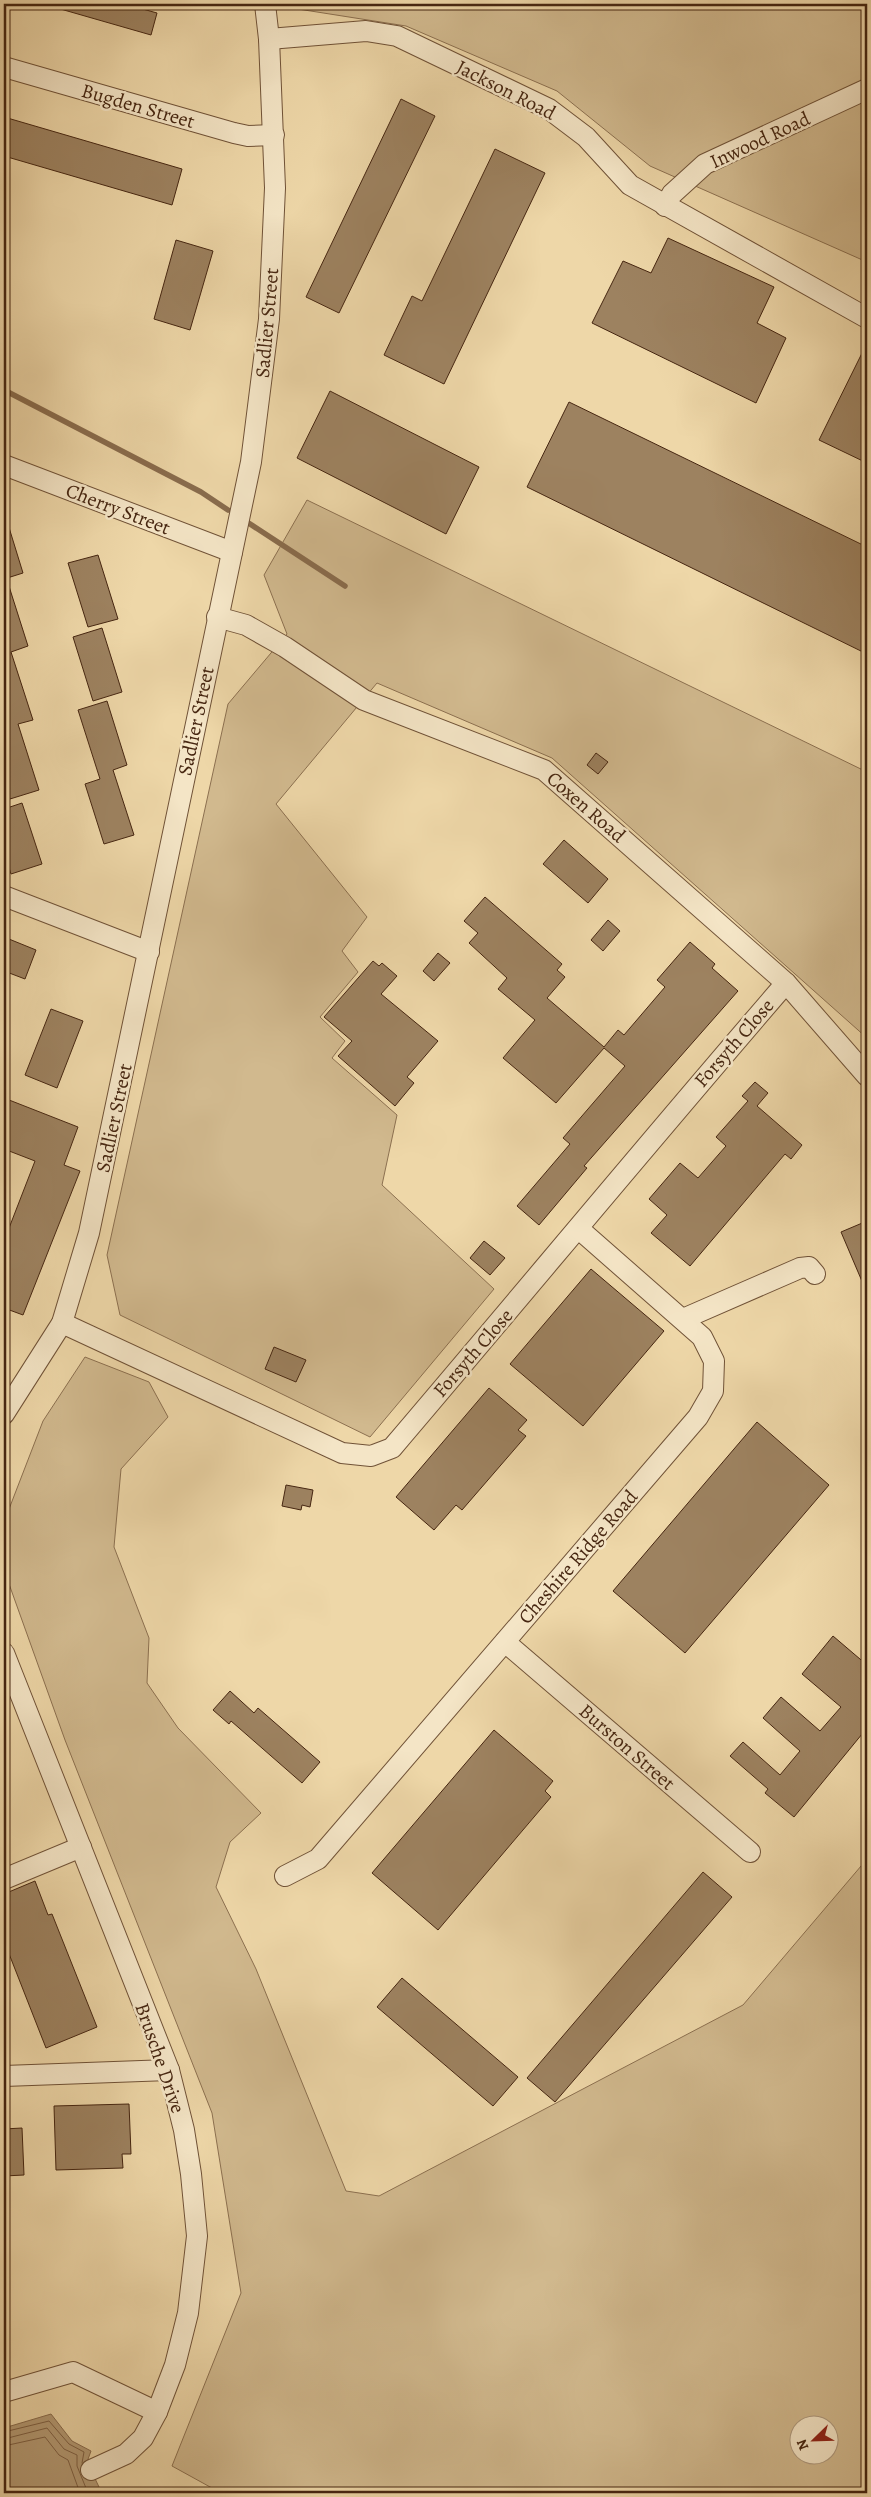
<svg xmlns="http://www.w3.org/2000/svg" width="871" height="2497" viewBox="0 0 871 2497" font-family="Alegreya,serif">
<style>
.green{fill:#d1b98e;stroke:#8c7050;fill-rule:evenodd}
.water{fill:#b59b75;stroke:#896c4d}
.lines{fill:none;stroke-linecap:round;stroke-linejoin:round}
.shore{stroke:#7e6043;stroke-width:1}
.stream{stroke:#896c4d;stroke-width:5.5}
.building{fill:#9d8260;stroke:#462611}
.minor-casing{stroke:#705237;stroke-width:22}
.minor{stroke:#f4e5c6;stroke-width:20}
.labels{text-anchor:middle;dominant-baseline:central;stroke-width:5;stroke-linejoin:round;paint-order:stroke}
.street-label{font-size:20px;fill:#462611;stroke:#f4e5c6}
</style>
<rect width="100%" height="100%" fill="#eed7a8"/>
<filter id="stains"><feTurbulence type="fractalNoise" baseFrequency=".004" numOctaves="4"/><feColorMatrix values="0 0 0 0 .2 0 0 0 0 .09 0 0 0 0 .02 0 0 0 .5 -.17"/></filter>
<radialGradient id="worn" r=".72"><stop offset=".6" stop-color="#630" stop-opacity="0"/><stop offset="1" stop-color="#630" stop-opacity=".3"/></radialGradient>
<g class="green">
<path d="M297,4H867V262L650,166L557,91L406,26L298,9Z"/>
<path d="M307,500L867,772V1038L552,758L377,683L276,804L367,917L342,951L358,972L320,1017L345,1041L332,1058L397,1115L382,1185L494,1289L370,1437L120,1315L107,1255L228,704L287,634L264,575Z"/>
<path d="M85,1357L149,1382L168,1417L121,1469L114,1547L149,1638L147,1683L178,1728L261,1813L230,1842L216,1887L256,1969L346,2191L379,2196L743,2005L867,1859V2493H221L172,2466L241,2293L212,2113L65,1740L4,1570V1522L43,1421ZM798,2424H828V2454H798Z"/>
</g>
<path class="water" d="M51,2414L72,2441L91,2451L87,2462L100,2489L99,2493H4V2428Z"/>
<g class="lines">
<g class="shore">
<path d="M4,2432L49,2421L69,2444L84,2452L82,2463"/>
<path d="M4,2439L47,2428L64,2449L77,2455V2466L88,2493"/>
<path d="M4,2446L45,2437L59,2455L68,2460L80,2493"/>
</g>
<g class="stream">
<path d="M4,390L201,492L228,510"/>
<path d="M247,522L345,586"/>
</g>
</g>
<g class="building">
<path d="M57,4H125L157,13L151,35L57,8Z"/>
<path d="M401,99L435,116L339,313L306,297Z"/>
<path d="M4,117L182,169L172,205L4,156Z"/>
<path d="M495,149L545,173L444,384L384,355L412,296L422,301Z"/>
<path d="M668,238L774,287L757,323L786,338L756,403L592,323L623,261L651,273Z"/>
<path d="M176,240L213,251L190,330L154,319Z"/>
<path d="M867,343V463L819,440Z"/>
<path d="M330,391L479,467L446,534L297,458Z"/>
<path d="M569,402L867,547V654L527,487Z"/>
<path d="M7,521L23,573L4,579V522Z"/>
<path d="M98,555L118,619L88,627L68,563Z"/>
<path d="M4,580H7L28,646L11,652L33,720L18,724L39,790L10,799L4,780Z"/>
<path d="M102,628L122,692L93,701L73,637Z"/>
<path d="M107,701L127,765L113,770L134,835L104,844L85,784L100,779L78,710Z"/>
<path d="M596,753L608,762L598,774L587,765Z"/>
<path d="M22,803L42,864L11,874L4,852V809Z"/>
<path d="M564,840L608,879L588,903L543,864Z"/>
<path d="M485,897L562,964L557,970L565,977L547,998L604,1047L618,1030L624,1035L665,987L657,980L690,942L715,964L712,968L738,991L584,1166L587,1168L539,1225L517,1206L570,1144L563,1138L625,1066L604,1048L556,1103L503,1058L535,1020L498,989L507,978L469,943L478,933L464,921Z"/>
<path d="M608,920L620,931L603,951L591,940Z"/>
<path d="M4,937L36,950L25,979L4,971Z"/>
<path d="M438,953L450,963L434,981L423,971Z"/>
<path d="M373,961L379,966L382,963L397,976L381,994L438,1041L407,1077L414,1083L395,1106L338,1056L352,1041L324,1017Z"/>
<path d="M51,1009L83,1021L57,1088L25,1075Z"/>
<path d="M755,1082L768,1093L757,1106L802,1145L791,1159L785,1154L690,1266L651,1233L667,1215L649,1199L680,1163L698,1178L726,1146L716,1137L748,1101L742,1096Z"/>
<path d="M4,1098L78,1127L64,1165L80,1171L23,1315L4,1308V1241L35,1161L4,1149Z"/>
<path d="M867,1221V1293L841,1232Z"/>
<path d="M484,1241L505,1258L490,1275L470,1258Z"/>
<path d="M591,1269L664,1331L583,1426L510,1364Z"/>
<path d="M274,1347L306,1360L296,1382L265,1369Z"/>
<path d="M489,1388L527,1420L518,1430L526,1436L462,1510L456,1505L434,1530L396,1497Z"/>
<path d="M757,1422L829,1485L685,1653L613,1591Z"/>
<path d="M286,1485L313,1490L310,1507L302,1505L301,1510L282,1506Z"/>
<path d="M833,1636L867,1665V1728L794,1817L765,1793L768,1789L730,1756L743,1742L780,1775L800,1751L763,1718L781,1697L820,1731L841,1707L802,1674Z"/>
<path d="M230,1691L254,1713L258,1708L320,1762L302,1783L231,1721L229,1724L213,1710Z"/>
<path d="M494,1730L553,1781L545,1791L551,1797L438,1930L372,1873Z"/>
<path d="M703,1872L732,1897L555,2102L527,2078Z"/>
<path d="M35,1881L48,1915L52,1914L97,2027L46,2048L4,1941V1894Z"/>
<path d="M402,1978L518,2077L493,2106L377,2007Z"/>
<path d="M129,2104L131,2154H122L123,2168L56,2170L54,2106Z"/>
<path d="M22,2128L24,2175L4,2176V2129Z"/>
</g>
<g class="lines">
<defs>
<g id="minor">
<path d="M269,39L366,31L397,36L549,109L586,137L630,185L867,318"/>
<path d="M4,67L234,133L248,136L274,135"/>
<path d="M665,206L672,194L705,164L867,89"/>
<path d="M4,465L232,552"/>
<path d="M217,617L246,625L285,647L364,700L544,770L786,983L867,1076"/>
<path d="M4,896L149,952"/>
<path d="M683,1319L800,1268L809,1267L815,1274"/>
<path d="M62,1323L342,1453L371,1456L392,1448C524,1293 653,1137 786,983"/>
<path d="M4,1414L62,1323L89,1233L251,462L269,319L275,188L269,39L265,4"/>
<path d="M505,1642L750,1852"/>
<path d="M4,1653L169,2070L184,2130L191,2174L197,2236L188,2313L175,2365L157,2412L143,2438L126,2454L91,2470"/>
<path d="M285,1876L318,1859L698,1417L713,1391L714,1361L702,1337L579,1229"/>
<path d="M4,1879L81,1847"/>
<path d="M4,2076L169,2070"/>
<path d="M4,2392L73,2372L157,2412"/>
</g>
</defs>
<use href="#minor" class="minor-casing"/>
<use href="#minor" class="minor"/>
</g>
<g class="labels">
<g class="street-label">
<text transform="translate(506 90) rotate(27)">Jackson Road</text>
<text transform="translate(138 106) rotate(16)">Bugden Street</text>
<text transform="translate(760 140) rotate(-25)">Inwood Road</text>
<text transform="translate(267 323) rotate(-85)">Sadlier Street</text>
<text transform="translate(118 509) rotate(21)">Cherry Street</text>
<text transform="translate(196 721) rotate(-78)">Sadlier Street</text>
<text transform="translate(586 807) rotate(41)">Coxen Road</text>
<text transform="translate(734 1043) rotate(-49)">Forsyth Close</text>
<text transform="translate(114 1118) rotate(-78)">Sadlier Street</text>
<text transform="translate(473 1353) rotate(-49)">Forsyth Close</text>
<text transform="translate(578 1557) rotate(-49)">Cheshire Ridge Road</text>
<text transform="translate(627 1747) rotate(41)">Burston Street</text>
<text transform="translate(160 2058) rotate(71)">Brusche Drive</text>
</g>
</g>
<rect width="871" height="2497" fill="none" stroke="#eed7a8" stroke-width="20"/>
<rect x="5" y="5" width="861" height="2487" fill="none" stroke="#462611" stroke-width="2.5"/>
<rect x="10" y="10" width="851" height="2477" fill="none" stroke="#462611"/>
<g transform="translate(814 2440) rotate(247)"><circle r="24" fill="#f4e5c6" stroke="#ae997e"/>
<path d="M0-4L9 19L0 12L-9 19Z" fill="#8f2418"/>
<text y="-8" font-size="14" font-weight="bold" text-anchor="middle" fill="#462611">N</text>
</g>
<rect width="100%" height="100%" filter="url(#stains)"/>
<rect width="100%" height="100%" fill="url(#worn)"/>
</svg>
